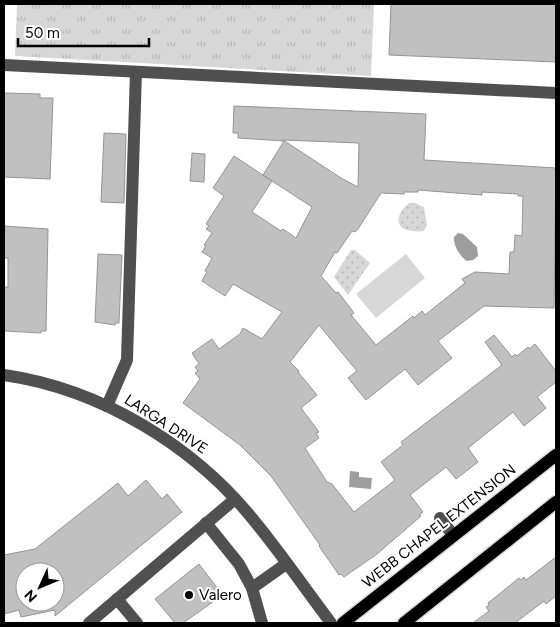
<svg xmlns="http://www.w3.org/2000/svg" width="560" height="627" viewBox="0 0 560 627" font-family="Figtree,sans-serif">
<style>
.grass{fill:url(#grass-tufts)}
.park{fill:url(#park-dots)}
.pitch{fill:#d7d7d7}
.water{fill:#9e9e9e}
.building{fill:#c0c0c0;stroke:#949494;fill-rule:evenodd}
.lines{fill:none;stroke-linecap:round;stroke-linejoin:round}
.major-casing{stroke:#dbdbdb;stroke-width:15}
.minor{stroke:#505050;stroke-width:12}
.major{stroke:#000;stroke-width:12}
.poi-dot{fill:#000;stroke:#fff;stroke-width:2}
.labels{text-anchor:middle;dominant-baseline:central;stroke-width:4;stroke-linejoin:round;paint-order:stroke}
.street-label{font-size:15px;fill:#000;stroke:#fff}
.poi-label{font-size:15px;fill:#000;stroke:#fff;text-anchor:start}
</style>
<defs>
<pattern id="grass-tufts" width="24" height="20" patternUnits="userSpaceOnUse" patternTransform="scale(1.25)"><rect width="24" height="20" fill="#d7d7d7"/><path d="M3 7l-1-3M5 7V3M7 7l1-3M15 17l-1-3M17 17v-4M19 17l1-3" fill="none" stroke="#b7b7b7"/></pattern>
<pattern id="park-dots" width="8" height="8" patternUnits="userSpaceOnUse" patternTransform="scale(1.25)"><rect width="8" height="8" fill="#d7d7d7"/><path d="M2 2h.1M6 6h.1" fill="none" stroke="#b7b7b7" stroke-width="1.8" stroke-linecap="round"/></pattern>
</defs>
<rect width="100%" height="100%" fill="#fff"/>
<path class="grass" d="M17,4H374L371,76L15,56Z"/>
<g class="park">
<path d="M410,203H415L424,207L427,225L424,231C419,232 409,231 404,229C392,222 402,207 410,203Z"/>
<path d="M351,250H355L370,263L348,295L334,277Z"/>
</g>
<path class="pitch" d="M406,254L425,278L376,318L356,294Z"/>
<g class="water">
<path d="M458,233L463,234L477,247L478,256L473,260L467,261C460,257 453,245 454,237Z"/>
<path d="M350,471L359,472V477L372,478L371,489L349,487Z"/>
</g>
<g class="building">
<path d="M391,4H556V62L389,55Z"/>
<path d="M4,93L40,94V98H53L50,179L4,177Z"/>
<path d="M234,106L426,114L424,160L556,168L554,308L484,306L438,341L452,358L418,385L405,369L366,400L348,378L357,371L319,325L290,362L299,371L298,372L317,395L301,408L319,432L316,433L319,438L305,448L327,482L332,484L354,512L395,480L381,462L403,445L401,442L502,365L485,342L494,335L512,357L515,354L517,356L528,347L529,349L535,344L556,371V382L537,397L546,408L524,426L513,412L468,448L478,462L456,479L446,467L410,495L423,512L419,515L421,516L377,554L344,577L341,574L339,575L319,546L320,545L271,476L240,445L183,403L200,379L195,373L198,371L195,367L199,364L192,353L212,339L219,349L240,334L243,328L262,339L282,312L233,284L225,296L202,281L207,272L205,271L212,258L202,252L206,246L204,245L212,233L206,229L209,226L206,224L224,196L213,188L234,156L272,181L252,212L281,231L283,229L296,238L312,207L263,175L284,141L238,138V133H233ZM283,140L359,143L358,187L341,178ZM418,190L482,195V192L518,194V196H523L522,236L515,235L514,252H510L509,274L475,272L462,279L465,283L425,315L422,311L414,318L413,316L376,345L351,315L354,313L338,292L336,293L321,276L335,252L337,253L352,231L355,232L358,229L381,193L404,194V192H418Z"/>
<path d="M104,133L126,134L124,203L101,202Z"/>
<path d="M192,153L205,154L204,182L190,181Z"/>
<path d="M4,226L48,229L46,331H41V333L5,331V329H4V287H8V258H4Z"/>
<path d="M98,254L122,255L119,323H115V325L95,322Z"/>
<path d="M146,480L162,499L167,494L182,512L55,616V610L21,617L19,610L4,614V555L35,549L118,483L128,496ZM25,572H55V602H25Z"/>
<path d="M556,557V596L546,604L544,601L515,623H473L489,611L486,607L489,605L488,603L519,578L521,580L524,577L526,580Z"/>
<path d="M199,564L221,593L216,597L217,599L183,623H175L155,599Z"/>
</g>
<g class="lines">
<defs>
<g id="major">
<path d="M343,623L556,455"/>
<path d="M404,623L556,502"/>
</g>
</defs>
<use href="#major" class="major-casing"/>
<g class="minor">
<path d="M4,65L556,93"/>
<path d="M4,375C101,389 195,446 256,523C282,555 306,590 331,623"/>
<path d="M107,406L127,360L136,72"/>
<path d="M440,518L453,535"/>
<path d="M206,523L239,564L252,588"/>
<path d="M117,599L137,623"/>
<path d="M89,623L235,499"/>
<path d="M262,623L252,588L286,564"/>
</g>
<use href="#major" class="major"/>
</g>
<circle class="poi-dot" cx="189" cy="595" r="5"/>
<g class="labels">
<g class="street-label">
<text transform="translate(166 424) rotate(33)">LARGA DRIVE</text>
<text transform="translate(439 526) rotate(-38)">WEBB CHAPEL EXTENSION</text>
</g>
<g class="poi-label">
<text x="199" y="595">Valero</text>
</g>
</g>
<rect width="560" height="627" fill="none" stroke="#000000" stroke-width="10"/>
<g transform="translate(40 587) rotate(226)"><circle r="24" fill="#ffffff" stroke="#999999"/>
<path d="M0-4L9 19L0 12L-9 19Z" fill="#000000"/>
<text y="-8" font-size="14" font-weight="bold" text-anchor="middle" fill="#000000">N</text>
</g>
<path d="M18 38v8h131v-8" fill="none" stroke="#000000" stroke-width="2.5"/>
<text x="25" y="38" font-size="15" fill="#000000" stroke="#ffffff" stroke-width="4" paint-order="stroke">50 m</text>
</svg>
